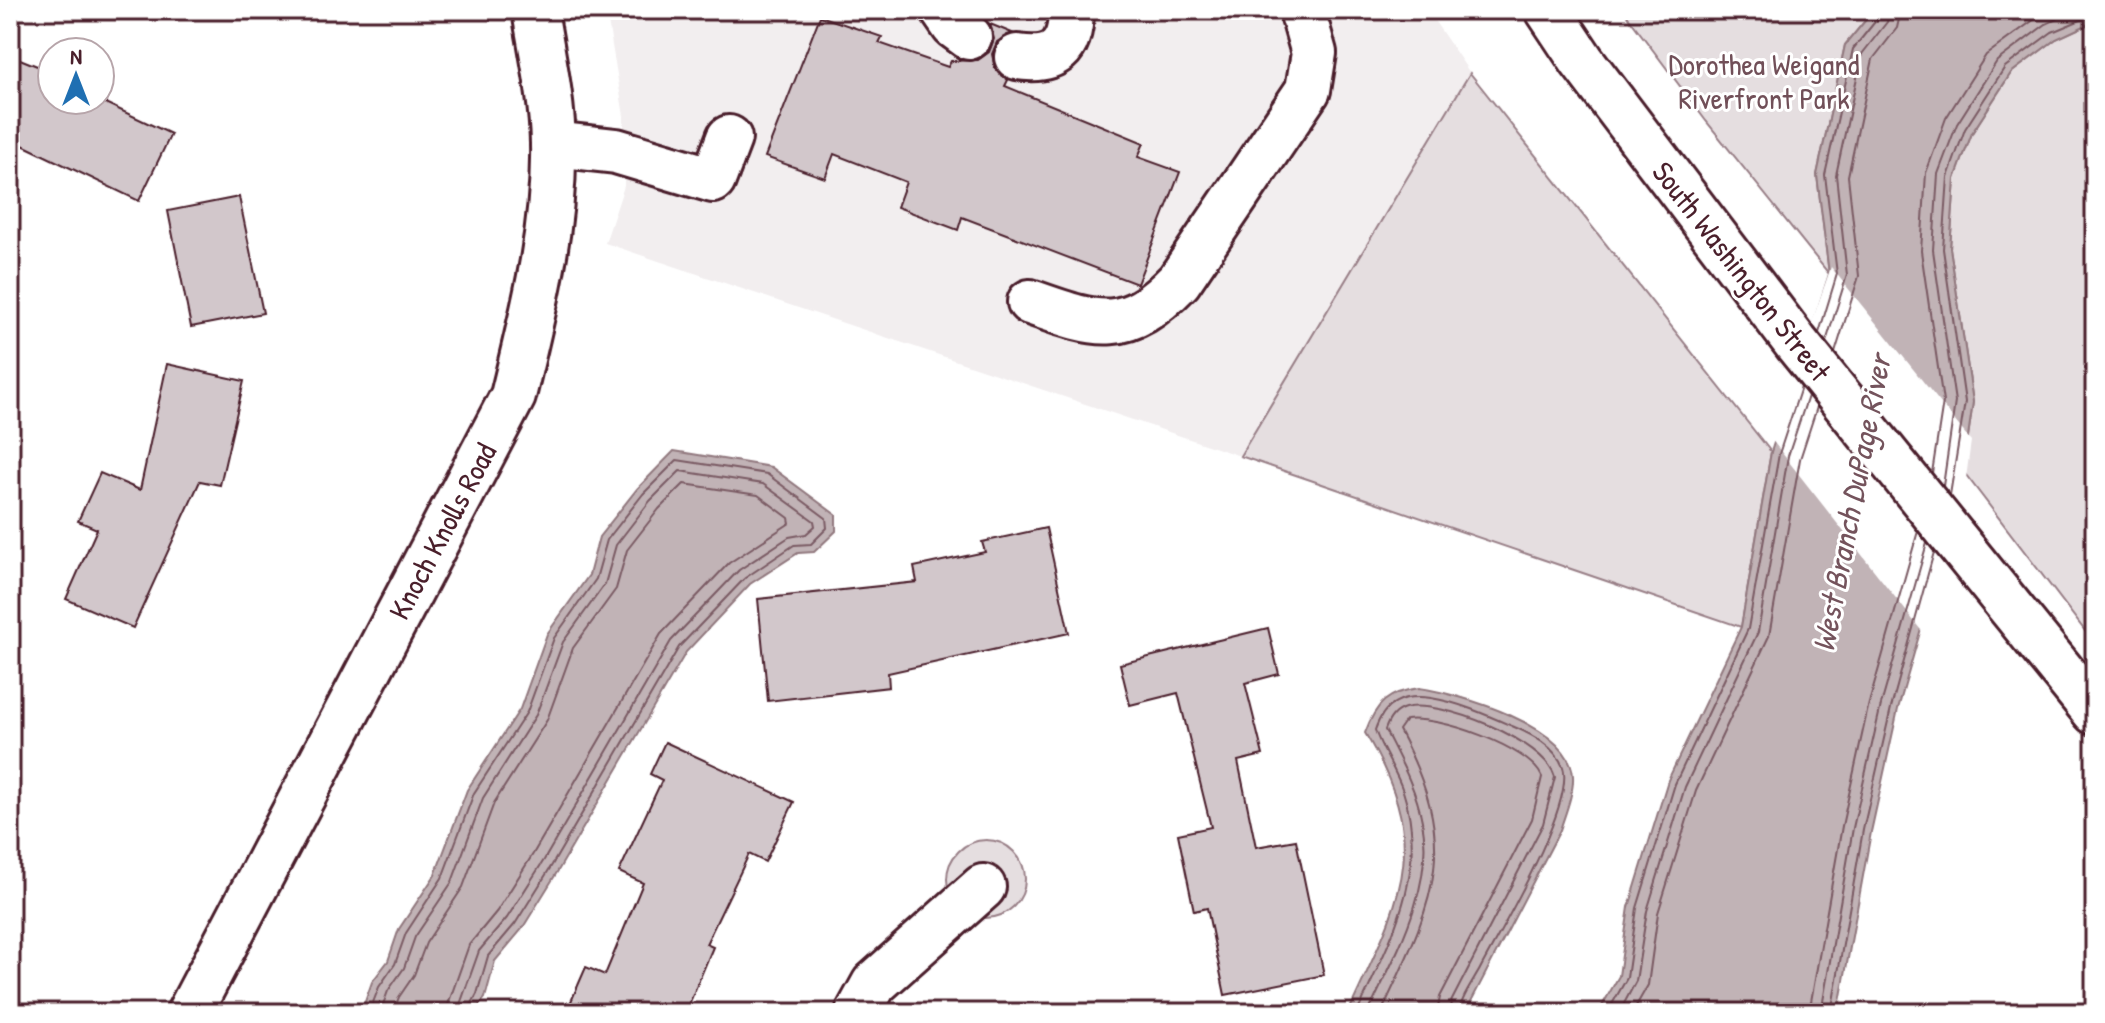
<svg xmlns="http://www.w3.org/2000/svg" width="2105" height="1023" viewBox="0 0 2105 1023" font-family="'Patrick Hand',sans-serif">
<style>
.built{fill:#f2eeef}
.green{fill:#e5dee0;stroke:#987e86;stroke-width:2}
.water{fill:#c1b3b6;stroke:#91787e;stroke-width:2}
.pier{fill:#fff}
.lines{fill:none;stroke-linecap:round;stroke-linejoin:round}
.shore{stroke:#7a5a63;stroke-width:2}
.building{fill:#d2c7cb;stroke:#4a1f2b;stroke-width:2}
.minor-casing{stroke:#4a1f2b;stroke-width:50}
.major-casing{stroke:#4a1f2b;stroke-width:50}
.minor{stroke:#fff;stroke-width:44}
.major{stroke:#fff;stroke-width:44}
.labels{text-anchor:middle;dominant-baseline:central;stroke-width:6;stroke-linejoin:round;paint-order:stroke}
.park-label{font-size:30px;fill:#714f58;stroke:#fff}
.street-label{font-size:30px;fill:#4a1f2b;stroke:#fff}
.water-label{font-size:32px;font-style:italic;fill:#74535c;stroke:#fff}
</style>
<rect width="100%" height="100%" fill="#fff"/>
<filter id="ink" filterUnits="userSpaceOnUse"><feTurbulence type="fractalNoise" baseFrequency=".0125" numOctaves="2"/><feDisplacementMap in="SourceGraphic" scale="16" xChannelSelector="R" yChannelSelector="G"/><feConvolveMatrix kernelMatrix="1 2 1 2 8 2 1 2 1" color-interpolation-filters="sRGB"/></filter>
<g filter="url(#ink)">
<path class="built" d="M606,10H1427L1470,73L1240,456L605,243L624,186V116Z"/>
<g class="green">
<path d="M1623,10H1874L1845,45L1817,175L1829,274L1706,121Z"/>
<path d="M2095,21V644L1963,471L1973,402L1950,248L1955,179L1972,133L2011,73L2056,39Z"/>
<path d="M1470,73L1771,452L1741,627L1240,456Z"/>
<circle cx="986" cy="879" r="39"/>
</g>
<g class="water">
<path d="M1874,10H2095V21L2056,39L2011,73L1972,133L1955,179L1950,248L1973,402L1960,492L1898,709L1871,832L1838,1013H1598L1619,976L1629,907L1668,780L1741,627L1771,452L1829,274L1817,175L1845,45Z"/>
<path d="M674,451L771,467L836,515V531L814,552L798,553L750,584L686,652L559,869L522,929L495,961L485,998L473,1013H361L372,982L388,961L399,929L435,875L467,790L520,709L547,634L589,575L599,537L637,489Z"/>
<path d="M1419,688C1460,694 1571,726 1573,776C1574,793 1565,814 1560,830L1465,1013H1348C1399,901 1435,849 1365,733C1376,703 1388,692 1419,688Z"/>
</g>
<path class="pier" d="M1831,267L1971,441L1964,493L1924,634L1771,439Z"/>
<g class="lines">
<g class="shore">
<path d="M1819,333L1837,274L1825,175L1853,49L1878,18L1879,10"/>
<path d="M1826,342L1847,275L1836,175L1862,54L1887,22L1889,10"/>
<path d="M1835,353L1859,276L1848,176L1873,59L1897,28L1901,10"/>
<path d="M1932,473L1943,402L1921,251L1926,173L1946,118L1986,55L2047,10"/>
<path d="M1943,486L1955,402L1933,250L1938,174L1957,124L1997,61L2046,24L2076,10"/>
<path d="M1950,495L1965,402L1943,249L1948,177L1965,129L2005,67L2052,32L2095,14"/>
<path d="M369,1013L379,987L395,964L406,933L442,878L474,793L527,712L554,638L596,579L607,540L643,494L677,460L767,474L826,518L827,528L811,544L794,545L745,578L679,647L552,865L515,924L488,956L477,994L467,1013"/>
<path d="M380,1013L388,991L404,968L415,937L452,882L483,798L536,715L563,642L605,584L616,545L650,501L680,471L763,484L814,521L815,526L806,534L789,537L739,570L671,641L544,860L507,918L479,951L457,1013"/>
<path d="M393,1013L399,997L414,975L426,943L463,887L494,803L547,720L573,648L616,589L627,550L659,509L684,484L758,495L789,518L790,523L729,563L661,634L533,854L497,911L469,945L445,1013"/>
<path d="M1357,1013C1390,940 1430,872 1403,791C1396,770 1382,751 1375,730C1384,703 1402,694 1431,698C1458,702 1487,715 1512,726C1531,734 1555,746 1563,767C1575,805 1500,931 1480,969C1473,982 1461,998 1459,1013"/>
<path d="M1368,1013C1395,955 1435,888 1422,821C1416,788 1400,760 1385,730C1388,721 1394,711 1405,708C1439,698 1546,741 1555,777L1543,824L1451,1002L1449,1013"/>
<path d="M1381,1013C1434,899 1462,849 1399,730L1406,720C1437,715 1530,747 1542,777L1532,819L1440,997L1437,1013"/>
<path d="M1607,1013L1627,978L1637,908L1675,784L1748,629L1779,454L1801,387"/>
<path d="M1619,1013L1636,981L1647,911L1685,787L1758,632L1788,456L1808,396"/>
<path d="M1632,1013L1648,985L1658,913L1696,791L1769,636L1800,459L1817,407"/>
<path d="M1809,1013L1842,826L1869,703L1918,531"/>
<path d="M1821,1013L1853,828L1881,705L1927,543"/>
<path d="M1831,1013L1863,830L1891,708L1934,552"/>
</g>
</g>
<g class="building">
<path d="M820,16L882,37L879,43L948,67L951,61L978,60L989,52L994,39L990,24L1012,33L997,42L992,54L995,68L1008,80L1005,86L1144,143L1138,157L1180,172L1137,284L962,217L958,230L897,207L906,182L834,154L825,178L765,157Z"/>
<path d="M10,55L52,72V100H99L171,134L139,201L10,139Z"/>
<path d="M239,197L263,313L191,327L168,211Z"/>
<path d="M167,364L244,381L220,485L200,481L133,628L66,599L97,529L78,521L100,473L140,490Z"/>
<path d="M1046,528L1069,633L888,673L889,687L768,701L758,599L917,582L914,567L985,552L982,542Z"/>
<path d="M1268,628L1279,674L1245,683L1263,755L1238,761L1256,847L1296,840L1324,975L1225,995L1207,908L1194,911L1178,834L1211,827L1178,693L1130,705L1120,664Z"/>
<path d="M665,742L794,802L765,862L749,854L706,944L713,947L687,1009L695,1013H566L586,967L605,975L643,883L619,872L662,780L650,774Z"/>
</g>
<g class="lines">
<defs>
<g id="minor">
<path d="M943,10L954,26L969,37"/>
<path d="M1017,57C1056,63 1071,48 1071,10"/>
<path d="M553,144L616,151L713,180L729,138"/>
<path d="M1030,302C1098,326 1125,337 1179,281L1308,90L1314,53L1302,10"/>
<path d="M189,1013L513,396C533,313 555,229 553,143C552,98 542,54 535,10"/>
<path d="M858,1013L874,984L983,887"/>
</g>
<path id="major" d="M1548,10L1582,61L1796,343L2095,712"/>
</defs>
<use href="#minor" class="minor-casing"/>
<use href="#major" class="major-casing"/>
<use href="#minor" class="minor"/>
<use href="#major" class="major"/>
</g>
</g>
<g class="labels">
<g class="park-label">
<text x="1764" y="64">Dorothea Weigand<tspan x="1764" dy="34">Riverfront Park</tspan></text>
</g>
<g class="street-label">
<text transform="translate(1742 271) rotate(52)">South Washington Street</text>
<text transform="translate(442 531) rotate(-62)">Knoch Knolls Road</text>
</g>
<g class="water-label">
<text transform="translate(1851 503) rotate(-79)">West Branch DuPage River</text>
</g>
</g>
<rect width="2105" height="1023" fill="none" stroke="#fff" stroke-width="40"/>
<rect x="20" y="20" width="2065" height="983" fill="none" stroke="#4a1f2b" stroke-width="3" filter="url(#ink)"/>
<g transform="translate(76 76)"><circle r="38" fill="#ffffff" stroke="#b7a5aa" stroke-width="2"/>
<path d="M0-6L14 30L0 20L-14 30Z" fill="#1f6fb2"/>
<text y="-12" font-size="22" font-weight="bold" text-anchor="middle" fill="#4a1f2b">N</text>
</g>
</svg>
